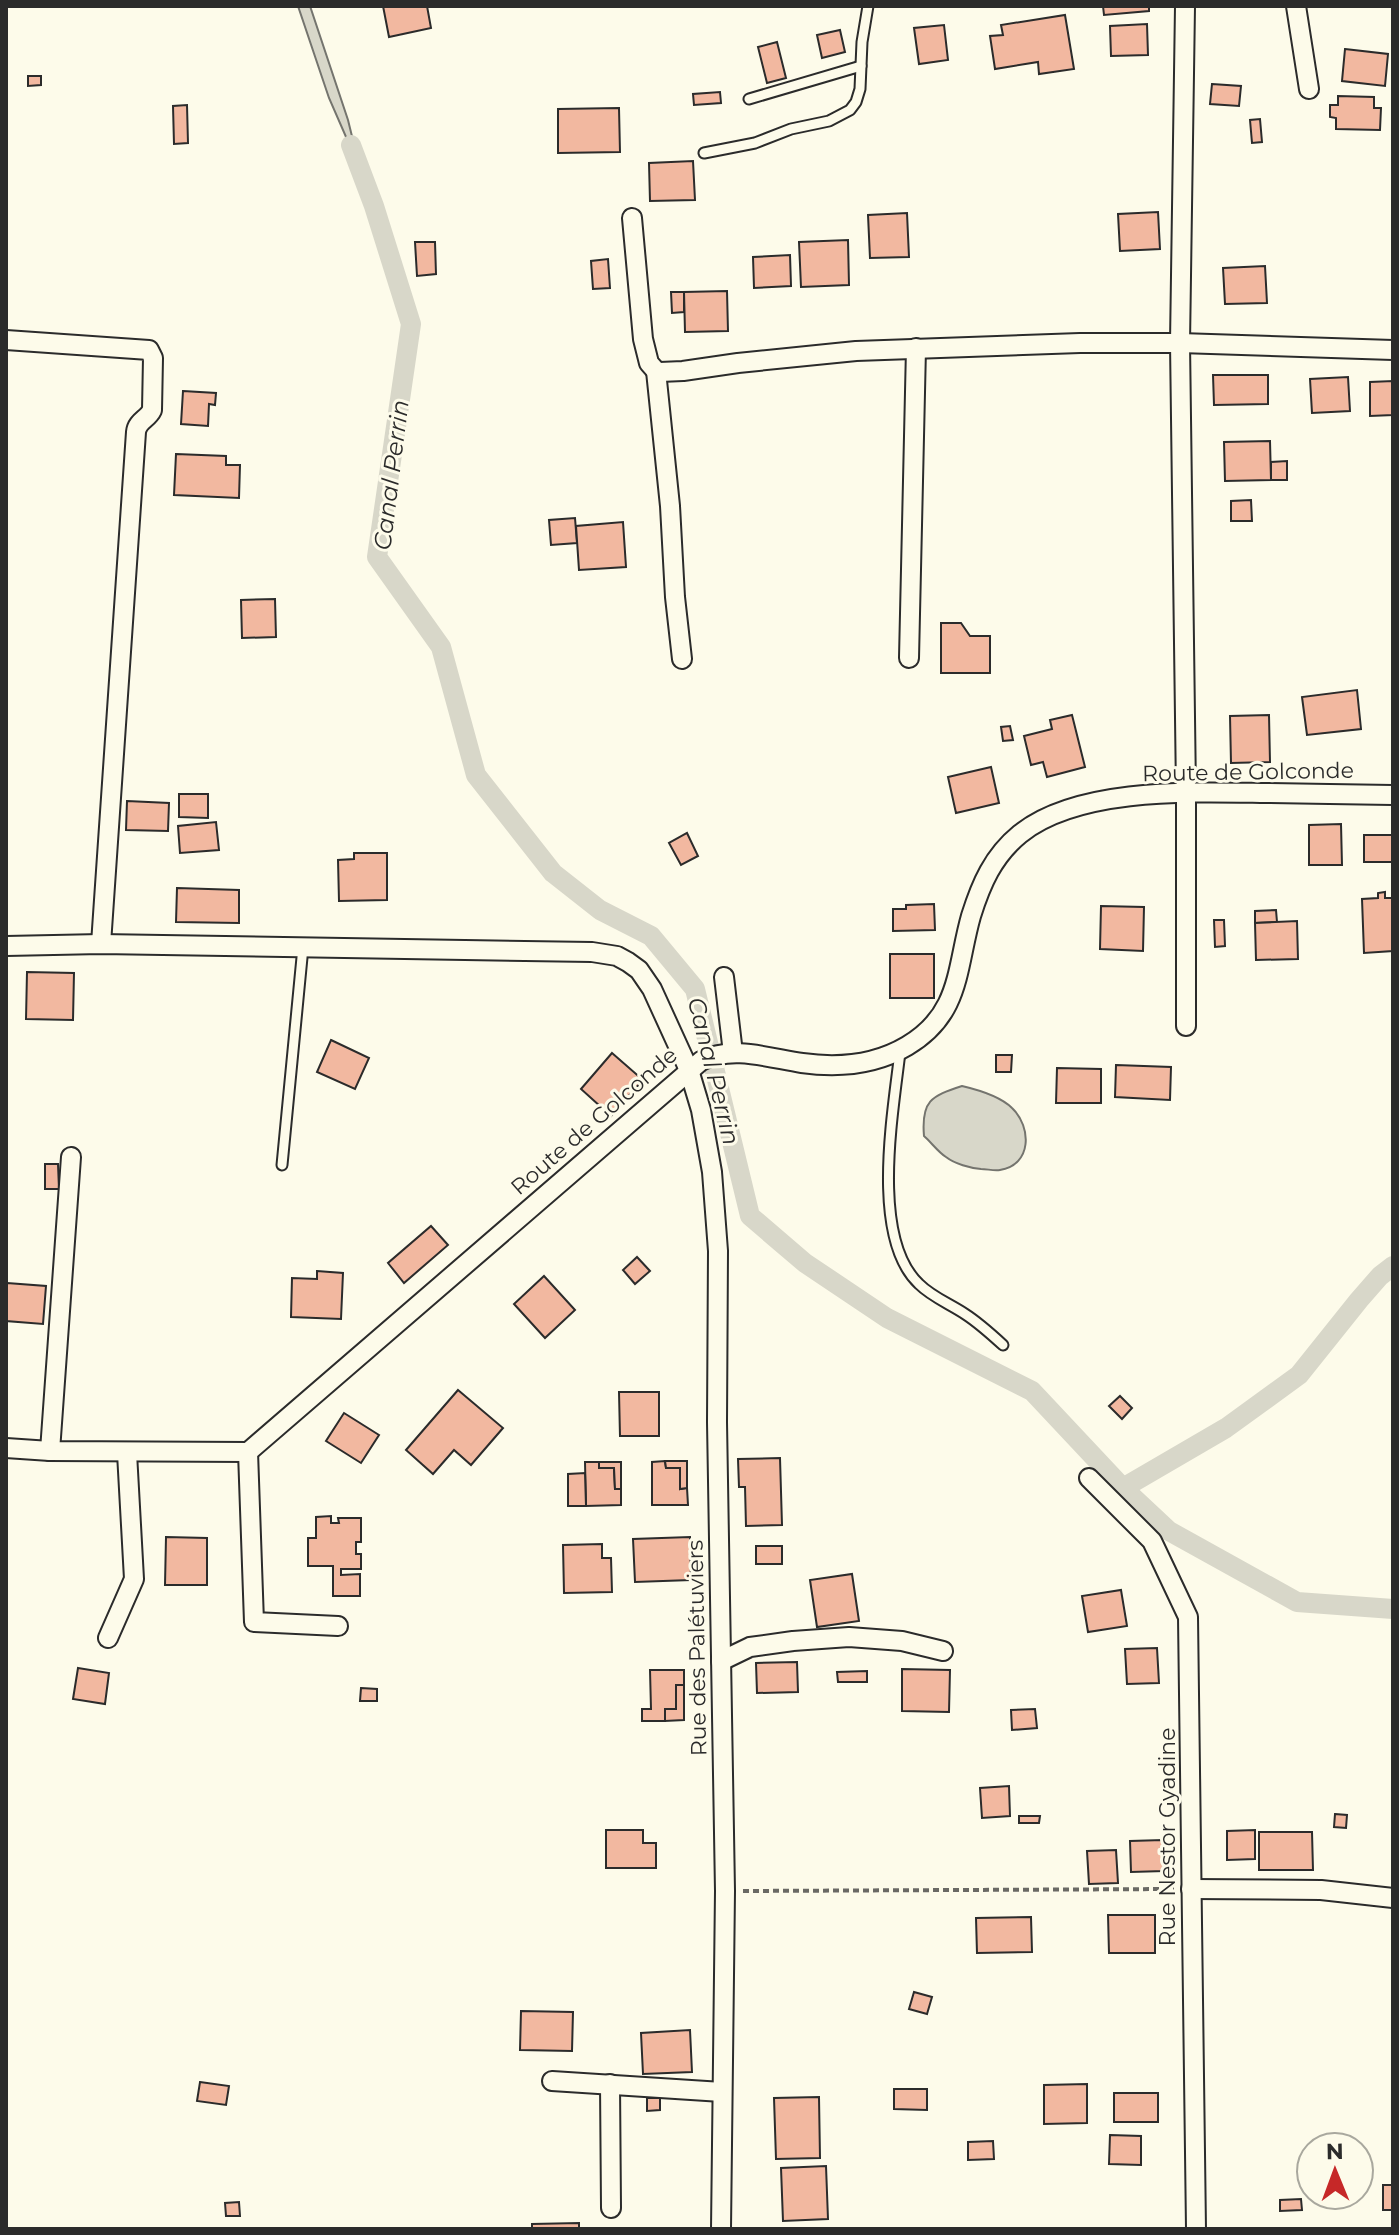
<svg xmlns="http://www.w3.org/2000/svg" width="1399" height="2235" viewBox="0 0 1399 2235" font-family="Montserrat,sans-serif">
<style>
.water{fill:#d8d7c9;stroke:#74746e;stroke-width:2}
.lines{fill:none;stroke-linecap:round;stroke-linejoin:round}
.canal{stroke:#d8d7c9;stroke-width:20}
.building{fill:#f2b8a0;stroke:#2b2b2b;stroke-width:2}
.service-casing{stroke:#2b2b2b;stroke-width:13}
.minor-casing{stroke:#2b2b2b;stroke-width:22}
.path{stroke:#6a6964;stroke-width:4;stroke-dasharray:6 4;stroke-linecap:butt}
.service{stroke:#fdfbea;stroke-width:9}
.minor{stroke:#fdfbea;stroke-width:18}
.labels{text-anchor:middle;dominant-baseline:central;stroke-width:6;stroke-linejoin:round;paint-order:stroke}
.street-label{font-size:22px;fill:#2b2b2b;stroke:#fdfbea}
.water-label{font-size:24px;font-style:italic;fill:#2b2b2b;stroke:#fdfbea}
</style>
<rect width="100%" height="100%" fill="#fdfbea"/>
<g class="water">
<path d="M298,6H310L348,120L360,169L329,98Z"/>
<path d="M962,1086C979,1090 1000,1096 1012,1108C1032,1127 1032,1165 1000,1170C994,1171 987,1169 981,1169C970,1168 955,1164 946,1157C938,1152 931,1142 924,1136C921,1101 931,1096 962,1086Z"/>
</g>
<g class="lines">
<g class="canal">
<path d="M351,145L374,206L411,324L377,557L441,647L476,775L553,873L600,910L651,936L695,989L750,1216L805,1263L887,1318L1032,1391L1123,1488L1169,1531L1297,1602L1393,1609"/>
<path d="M1123,1488L1226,1428L1299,1375L1359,1300L1380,1276L1393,1266"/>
</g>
</g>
<g class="building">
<path d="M383,6H427L431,28L389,37Z"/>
<path d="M1103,6H1149V11L1104,15Z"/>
<path d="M1065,15L1074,69L1039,74L1038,62L995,69L990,36L1003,35L1001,25Z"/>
<path d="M1147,24L1148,55L1111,56L1110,26Z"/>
<path d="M944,25L948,60L919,64L914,28Z"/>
<path d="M840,30L845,52L822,58L817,35Z"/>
<path d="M777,42L786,78L767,83L758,47Z"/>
<path d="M1345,49L1388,54L1385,86L1342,81Z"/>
<path d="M28,76H41V85L28,86Z"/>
<path d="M1212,84L1241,86L1239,106L1210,104Z"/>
<path d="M720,92L721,103L694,105L693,94Z"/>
<path d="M1338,96L1374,97V108H1381L1380,130L1336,129V118L1330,117V105H1338Z"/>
<path d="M187,105L188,143L174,144L173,106Z"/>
<path d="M619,108L620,152L558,153V109Z"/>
<path d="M1260,119L1262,142L1252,143L1250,120Z"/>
<path d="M693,161L695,200L650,201L649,163Z"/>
<path d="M1158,212L1160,249L1120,251L1118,214Z"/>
<path d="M907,213L909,257L870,258L868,215Z"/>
<path d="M848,240L849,285L801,287L799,242Z"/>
<path d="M415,242H435L436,274L417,276Z"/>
<path d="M790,255L791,286L754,288L753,257Z"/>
<path d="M608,259L610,288L593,289L591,261Z"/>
<path d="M1265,266L1267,303L1225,304L1223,268Z"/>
<path d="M727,291L728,331L685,332L684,292Z"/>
<path d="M671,292H684V312L672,313Z"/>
<path d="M1213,375H1268V404L1214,405Z"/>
<path d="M1348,377L1350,411L1312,413L1310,379Z"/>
<path d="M1393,381V415L1370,416V382Z"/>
<path d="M183,391L216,393L215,405L209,404L208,426L181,424Z"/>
<path d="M1270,441L1271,480L1225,481L1224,442Z"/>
<path d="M176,454L226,456V465H240L239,498L174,495Z"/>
<path d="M1287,461V480H1271V462Z"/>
<path d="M1251,500L1252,521H1231V501Z"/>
<path d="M575,518L577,543L551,545L549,520Z"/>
<path d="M623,522L626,567L579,570L576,526Z"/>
<path d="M275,599L276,637L242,638L241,600Z"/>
<path d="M941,623H961L970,636H990V673H941Z"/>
<path d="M1357,690L1361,729L1307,735L1302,697Z"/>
<path d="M1072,715L1085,767L1047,777L1043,762L1031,765L1024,736L1052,729L1050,720Z"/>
<path d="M1269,715L1270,762L1231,763L1230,716Z"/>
<path d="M1010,726L1013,740L1003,741L1001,727Z"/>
<path d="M991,767L999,803L956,813L948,777Z"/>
<path d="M179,794H208V818L179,817Z"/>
<path d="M127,801L169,803L168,831L126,830Z"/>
<path d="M216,822L219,850L180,853L178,826Z"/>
<path d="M1341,824L1342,865H1309V825Z"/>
<path d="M687,833L698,856L681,865L669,843Z"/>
<rect x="1364" y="835" width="29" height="27"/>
<path d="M354,853H387V900L339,901L338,860L354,859Z"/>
<path d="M177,888L239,890V923L176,922Z"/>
<path d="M1385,892V898H1393V951L1364,953L1362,899L1378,898V893Z"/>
<path d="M934,904L935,930L893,931V909H906V905Z"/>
<path d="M1101,906L1144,907L1143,951L1100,949Z"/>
<path d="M1276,910L1277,922L1255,923V911Z"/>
<path d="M1214,920H1224L1225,946L1215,947Z"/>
<path d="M1297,921L1298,959L1256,960L1255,923Z"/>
<rect x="890" y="954" width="44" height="44"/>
<path d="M27,972L74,973L73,1020L26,1019Z"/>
<path d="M331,1040L369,1058L355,1089L317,1072Z"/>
<path d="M612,1053L643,1080L611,1116L581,1089Z"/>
<path d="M996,1055H1012L1011,1072H996Z"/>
<path d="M1116,1065L1171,1067L1170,1100L1115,1097Z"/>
<path d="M1057,1068L1101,1069V1103H1056Z"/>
<path d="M45,1164H58L59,1189H45Z"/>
<path d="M431,1226L448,1245L404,1283L388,1263Z"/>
<path d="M637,1257L650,1271L635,1284L623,1270Z"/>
<path d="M317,1271L343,1273L341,1319L291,1317L292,1278L317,1279Z"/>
<path d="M544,1276L575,1310L545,1338L514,1304Z"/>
<path d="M7,1283L46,1286L43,1324L6,1321Z"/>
<path d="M458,1390L503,1428L471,1465L454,1450L433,1474L406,1450Z"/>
<path d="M619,1392H659V1436H620Z"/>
<path d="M1120,1396L1132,1408L1122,1419L1109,1406Z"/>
<path d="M344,1413L379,1435L361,1463L326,1441Z"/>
<path d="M780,1458L782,1525L746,1526L745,1487H739L738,1459Z"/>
<path d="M665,1461L666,1468H680V1489L687,1488L688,1505H652V1462Z"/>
<path d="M665,1461H687V1488L680,1489V1468H666Z"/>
<path d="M585,1462H599V1468H614L615,1489H621V1505L586,1506Z"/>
<path d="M599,1462H621V1489H615L614,1468H599Z"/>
<path d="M585,1473L586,1506H568V1474Z"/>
<path d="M331,1516V1523H339L338,1518H361V1542H356V1554H361V1569H341V1575L360,1574V1596H333V1566H308V1538H316V1517Z"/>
<path d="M166,1537L207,1538V1585H165Z"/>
<path d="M690,1537L691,1580L635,1582L633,1539Z"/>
<path d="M602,1544V1558H611L612,1592L564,1593L563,1545Z"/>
<rect x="756" y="1546" width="26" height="18"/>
<path d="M852,1574L859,1621L817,1627L810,1580Z"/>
<path d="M1121,1590L1127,1626L1088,1632L1082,1596Z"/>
<path d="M1157,1648L1159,1683L1127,1684L1125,1649Z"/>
<path d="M797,1662L798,1692L757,1693L756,1663Z"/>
<path d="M78,1668L109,1673L105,1704L73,1699Z"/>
<path d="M902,1669L950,1670L949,1712L902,1711Z"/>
<path d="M650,1670H684V1685H676V1709H665V1721H642V1709H651Z"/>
<path d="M867,1671V1682H838L837,1672Z"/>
<path d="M676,1685H684V1720L665,1721V1709H676Z"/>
<path d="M361,1688L377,1689V1701H360Z"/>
<path d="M1035,1709L1037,1728L1012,1730L1011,1710Z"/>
<path d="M1009,1786L1010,1816L982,1818L980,1788Z"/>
<path d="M1335,1814L1347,1815L1346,1828L1334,1827Z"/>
<path d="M1019,1816H1040L1039,1823H1019Z"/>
<path d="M606,1830H643V1843H656V1868H606Z"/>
<path d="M1255,1830V1859L1227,1860V1831Z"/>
<path d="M1259,1832H1312L1313,1870H1259Z"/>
<path d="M1163,1840L1164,1871L1131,1872L1130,1841Z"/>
<path d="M1116,1850L1118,1883L1089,1884L1087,1851Z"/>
<path d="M1108,1915H1155V1953H1109Z"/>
<path d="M1031,1917L1032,1952L977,1953L976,1918Z"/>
<path d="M914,1992L932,1997L927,2014L909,2009Z"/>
<path d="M521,2011L573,2012L572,2051L520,2050Z"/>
<path d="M690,2030L692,2072L643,2074L641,2033Z"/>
<path d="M200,2082L229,2086L226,2105L197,2101Z"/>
<path d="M1087,2084V2123L1044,2124V2085Z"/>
<path d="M894,2089H927V2110L894,2109Z"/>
<rect x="1114" y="2093" width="44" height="29"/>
<path d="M819,2097L820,2158L776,2159L774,2098Z"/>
<path d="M647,2098H660V2110L647,2111Z"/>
<path d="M1110,2135L1141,2136V2165L1109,2164Z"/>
<path d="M993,2141L994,2159L968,2160V2142Z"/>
<path d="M826,2166L828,2219L783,2221L781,2168Z"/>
<rect x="1383" y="2185" width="10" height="25"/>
<path d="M1301,2199L1302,2210L1280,2211V2200Z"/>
<path d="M239,2202L240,2216H226L225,2203Z"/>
<path d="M579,2223V2229H532V2224Z"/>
</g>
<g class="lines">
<defs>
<g id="service">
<path d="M749,99L861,66"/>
<path d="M704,153L755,143L791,129L829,121L850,110L856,102L860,89L862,42L868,6"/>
<path d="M900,1052C893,1113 870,1238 919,1284C932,1297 950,1304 965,1314C979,1323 991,1334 1003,1345"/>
<path d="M282,1165L303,947"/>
</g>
<g id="minor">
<path d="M1185,6L1180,343L1186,792V1026"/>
<path d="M1296,6L1309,89"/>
<path d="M632,218L643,339L649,363L656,371L660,372L683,371L738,363L856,351L1080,343H1180L1393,350"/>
<path d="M6,340L149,350L153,358L152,410C148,419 137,421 136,432L101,944"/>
<path d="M656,371L670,506L675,597L682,659"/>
<path d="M909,658L916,348"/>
<path d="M6,946L101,944L592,952L617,956L628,962L639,970L652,989L689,1070L701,1110L712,1172L718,1251L717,1422L725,1891L721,2229"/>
<path d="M724,977L733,1053"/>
<path d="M6,1448L50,1451L248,1452L701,1061C732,1045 769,1058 802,1063C838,1068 875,1065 907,1046C961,1014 956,969 971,916C981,884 993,856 1020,834C1078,787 1194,792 1266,793C1308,794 1351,794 1393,795"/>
<path d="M50,1451L71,1157"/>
<path d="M248,1452L254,1622L338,1626"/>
<path d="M1089,1478L1152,1541L1188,1617L1196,2229"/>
<path d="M108,1638L134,1579L127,1453"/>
<path d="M721,1661L750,1647L793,1641L849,1637L902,1641L943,1651"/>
<path d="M1191,1889L1321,1890L1393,1898"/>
<path d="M552,2081L722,2092"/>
<path d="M610,2084L611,2208"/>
</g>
</defs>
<use href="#service" class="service-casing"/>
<use href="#minor" class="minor-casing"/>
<path class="path" d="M743,1891L1174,1889"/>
<use href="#service" class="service"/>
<use href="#minor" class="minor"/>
</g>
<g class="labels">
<g class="street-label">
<text transform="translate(1248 772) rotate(-1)">Route de Golconde</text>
<text transform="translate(594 1121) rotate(-41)">Route de Golconde</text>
<text transform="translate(697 1648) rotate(-91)">Rue des Palétuviers</text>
<text transform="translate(1167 1837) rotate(-90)">Rue Nestor Gyadine</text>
</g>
<g class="water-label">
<text transform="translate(391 475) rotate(-83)">Canal Perrin</text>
<text transform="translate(714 1071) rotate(76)">Canal Perrin</text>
</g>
</g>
<rect width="1399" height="2235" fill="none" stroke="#2b2b2b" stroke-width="16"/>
<g transform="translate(1335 2171) rotate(359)"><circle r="38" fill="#fdfbea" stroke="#a9a89e" stroke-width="2"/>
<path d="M0-6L14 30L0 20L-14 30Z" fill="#c62828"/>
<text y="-12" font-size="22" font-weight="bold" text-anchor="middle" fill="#2b2b2b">N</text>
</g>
</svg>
